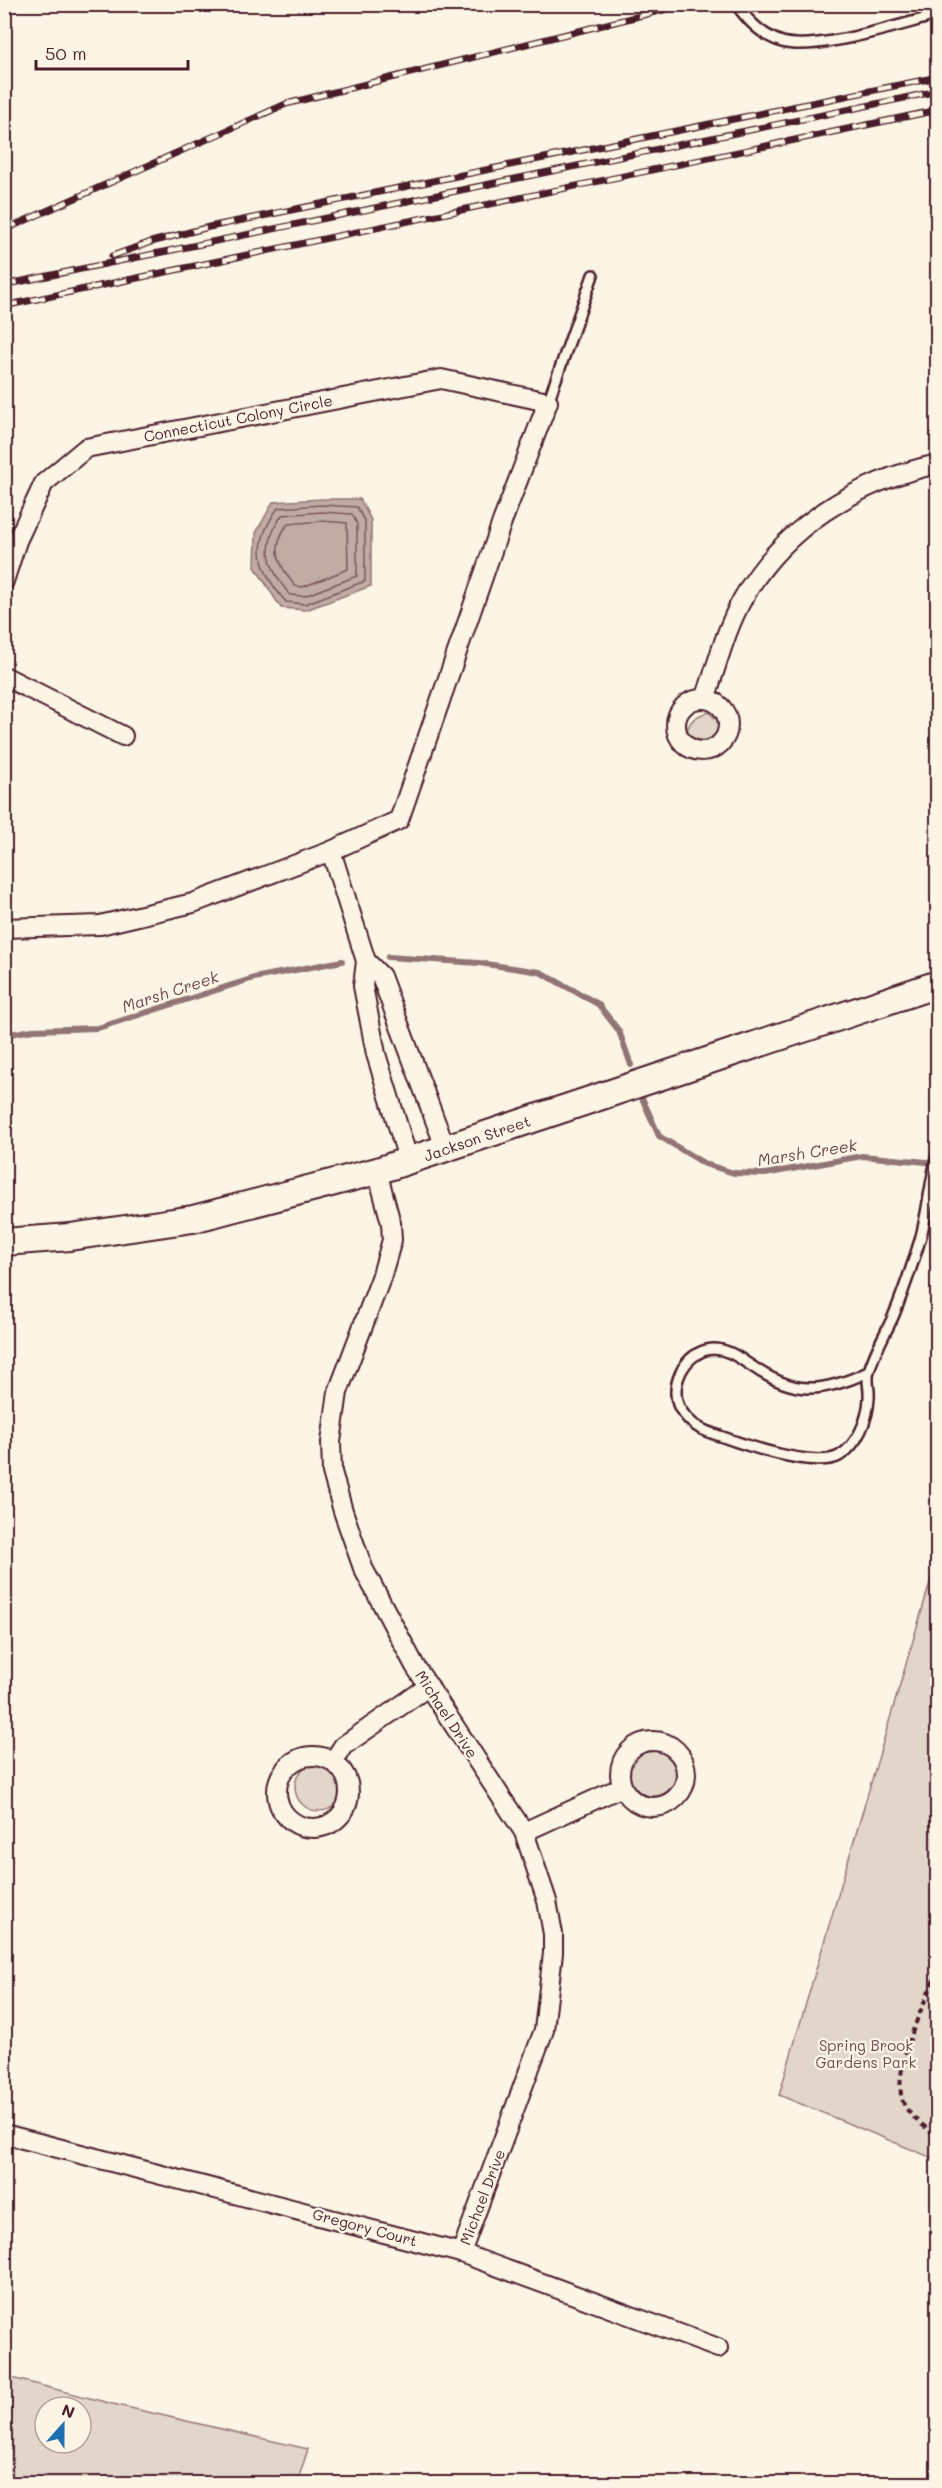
<svg xmlns="http://www.w3.org/2000/svg" width="942" height="2488" viewBox="0 0 942 2488" font-family="Mali,sans-serif">
<style>
.green{fill:#e2d5ca;stroke:#967a7a;stroke-width:1.5;fill-rule:evenodd}
.water{fill:#c0aca5;stroke:#917474;stroke-width:1.5}
.lines{fill:none;stroke-linecap:round;stroke-linejoin:round}
.shore{stroke:#79575c;stroke-width:1.5}
.stream{stroke:#917474;stroke-width:6}
.lane-casing{stroke:#4a1f2b;stroke-width:14}
.street-casing{stroke:#4a1f2b;stroke-width:22}
.secondary-casing{stroke:#4a1f2b;stroke-width:30}
.path{stroke:#4a1f2b;stroke-width:4;stroke-dasharray:6 4.5;stroke-linecap:butt}
.lane{stroke:#fcf5e5;stroke-width:9}
.street{stroke:#fcf5e5;stroke-width:18}
.secondary{stroke:#fcf5e5;stroke-width:26}
.rail-casing{stroke:#4a1f2b;stroke-width:7}
.rail{stroke:#fcf5e5;stroke-width:4.5;stroke-dasharray:14;stroke-linecap:butt}
.labels{text-anchor:middle;dominant-baseline:central;stroke-width:4.5;stroke-linejoin:round;paint-order:stroke}
.street-label{font-size:15px;fill:#4a1f2b;stroke:#fcf5e5}
.park-label{font-size:15px;fill:#704c53;stroke:#fcf5e5}
.water-label{font-size:16px;font-style:italic;fill:#6d4950;stroke:#fcf5e5}
</style>
<rect width="100%" height="100%" fill="#fcf5e5"/>
<filter id="ink" filterUnits="userSpaceOnUse"><feTurbulence type="fractalNoise" baseFrequency=".0167" numOctaves="2"/><feDisplacementMap in="SourceGraphic" scale="12" xChannelSelector="R" yChannelSelector="G"/><feConvolveMatrix kernelMatrix="1 2 1 2 8 2 1 2 1" color-interpolation-filters="sRGB"/></filter>
<g filter="url(#ink)">
<g class="green">
<path d="M708,712L722,724V731L716,739C703,742 697,741 686,734C689,721 695,716 708,712Z"/>
<path d="M937,1559V2160L779,2095Z"/>
<circle cx="653" cy="1772" r="24"/>
<circle cx="319" cy="1787" r="24"/>
<path d="M4,2376L113,2404L308,2449L297,2483H5ZM45,2407H81V2443H45Z"/>
</g>
<path class="water" d="M322,499H360L371,520V586L306,610L281,608L255,567L256,533L273,502Z"/>
<g class="lines">
<g class="shore">
<path d="M322,505L357,507L365,522V581L305,604L286,602C257,569 252,544 278,508Z"/>
<path d="M322,512L352,514L357,524V576L304,596L290,595C267,567 261,546 282,515Z"/>
<path d="M322,521L347,523L348,569L303,587L295,586C278,565 270,547 288,524Z"/>
</g>
<g class="stream">
<path d="M388,957L479,963L540,972L598,1004L619,1031L631,1065"/>
<path d="M4,1035L33,1030L98,1028L254,978L342,961"/>
<path d="M642,1098L659,1136L705,1164L734,1173L765,1174L862,1156L937,1163"/>
</g>
<defs>
<g id="lane">
<path d="M736,4C747,20 763,36 782,42C816,52 901,24 938,15"/>
<path d="M548,402L593,275"/>
<path d="M868,1372C821,1394 793,1395 750,1365C738,1357 728,1349 713,1349C684,1350 665,1391 683,1413C693,1427 704,1431 720,1436C745,1445 815,1469 839,1456C858,1445 868,1419 869,1398C870,1389 866,1379 869,1371C874,1353 885,1334 893,1317C903,1293 912,1266 920,1240C928,1212 930,1181 938,1152"/>
</g>
<g id="street">
<path d="M4,581L17,541L44,483L86,448L441,379L548,402L502,522L399,820L331,851L193,903L100,925L4,928"/>
<path d="M4,676L123,736"/>
<path d="M705,699C717,666 725,631 742,600C782,528 857,481 938,464"/>
<circle cx="702" cy="725" r="26"/>
<path d="M331,851L366,961L363,986L376,1054L409,1162"/>
<path d="M366,961L381,976L445,1147"/>
<path d="M377,1171L391,1223L392,1240L381,1278L338,1392L331,1442L332,1472L343,1511L363,1568L415,1666L524,1832L547,1901L553,1934V1953L544,2030L461,2253"/>
<circle cx="653" cy="1774" r="33"/>
<circle cx="313" cy="1792" r="36"/>
<path d="M333,1762L343,1746L429,1686"/>
<path d="M524,1832L622,1787"/>
<path d="M4,2134L461,2253L718,2348"/>
<path d="M937,2484L938,2483"/>
</g>
<path id="secondary" d="M4,1242L70,1237L193,1219L377,1171L938,984"/>
</defs>
<use href="#lane" class="lane-casing"/>
<use href="#street" class="street-casing"/>
<use href="#secondary" class="secondary-casing"/>
<path class="path" d="M938,1970C925,2003 886,2078 906,2108C914,2120 927,2128 938,2137"/>
<use href="#lane" class="lane"/>
<use href="#street" class="street"/>
<use href="#secondary" class="secondary"/>
<defs>
<g id="rail">
<path d="M4,230L286,104L687,4"/>
<path d="M112,256L151,242L209,227L938,77"/>
<path d="M4,285L938,91"/>
<path d="M4,306L938,110"/>
</g>
</defs>
<use href="#rail" class="rail-casing"/>
<use href="#rail" class="rail"/>
</g>
</g>
<g class="labels">
<g class="street-label">
<text transform="translate(238 418) rotate(-11)">Connecticut Colony Circle</text>
<text transform="translate(477 1138) rotate(-19)">Jackson Street</text>
<text transform="translate(447 1714) rotate(57)">Michael Drive</text>
<text transform="translate(482 2197) rotate(-69)">Michael Drive</text>
<text transform="translate(365 2227) rotate(15)">Gregory Court</text>
</g>
<g class="park-label">
<text x="866" y="2045">Spring Brook<tspan x="866" dy="17">Gardens Park</tspan></text>
</g>
<g class="water-label">
<text transform="translate(170 991) rotate(-18)">Marsh Creek</text>
<text transform="translate(807 1152) rotate(-9)">Marsh Creek</text>
</g>
</g>
<rect width="942" height="2488" fill="none" stroke="#fcf5e5" stroke-width="24"/>
<rect x="12" y="12" width="918" height="2464" fill="none" stroke="#4a1f2b" stroke-width="2" filter="url(#ink)"/>
<g transform="translate(63 2425) rotate(21)"><circle r="28" fill="#fcf5e5" stroke="#b59f9b" stroke-width="1.5"/>
<path d="M0-4.5L10 22L0 15L-10 22Z" fill="#1f6fb2"/>
<text y="-9" font-size="16" font-weight="bold" text-anchor="middle" fill="#4a1f2b">N</text>
</g>
<path d="M36 60v9h152v-9" fill="none" stroke="#4a1f2b" stroke-width="3"/>
<text x="45" y="60" font-size="18" fill="#4a1f2b" stroke="#fcf5e5" stroke-width="4.5" paint-order="stroke">50 m</text>
</svg>
